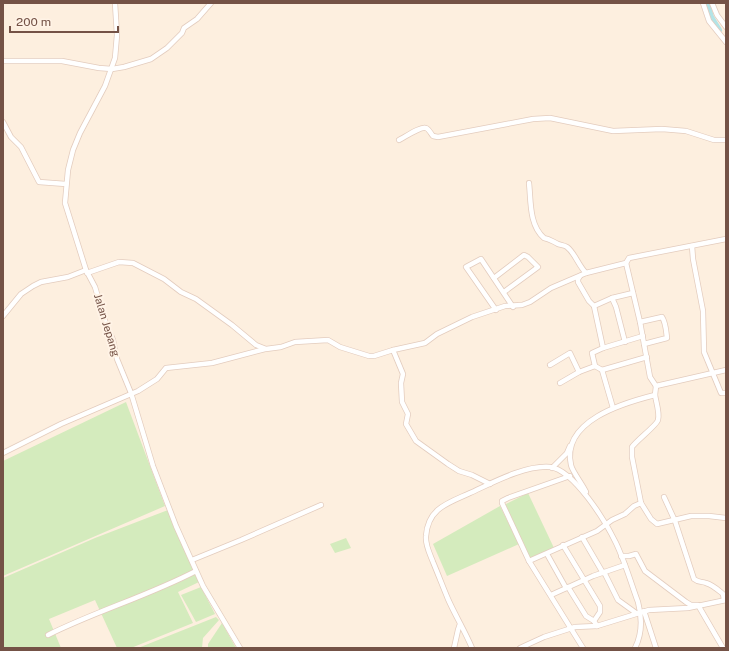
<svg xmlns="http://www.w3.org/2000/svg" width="729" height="651" viewBox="0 0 729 651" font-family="'Public Sans',sans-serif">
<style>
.green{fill:#d4ebbd}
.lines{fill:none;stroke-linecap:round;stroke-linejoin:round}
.river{stroke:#b3e4e7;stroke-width:6}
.minor-casing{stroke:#e3ccbe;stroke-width:6}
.minor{stroke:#fff;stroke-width:4.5}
.labels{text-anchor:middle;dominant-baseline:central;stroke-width:4;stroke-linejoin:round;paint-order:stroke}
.street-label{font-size:11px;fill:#745246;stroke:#fff3e6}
</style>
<rect width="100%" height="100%" fill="#fdefdf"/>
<g class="green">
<path d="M126,402L165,506L3,576V461Z"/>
<path d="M528,493L554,548L530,559L504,505Z"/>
<path d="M500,506L519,544L447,576L433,544Z"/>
<path d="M168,510L199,582L178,592L193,623L131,648H117L95,600L49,619L61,648H3V578L95,538Z"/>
<path d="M346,538L351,548L335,553L330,544Z"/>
<path d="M201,587L215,614L196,622L181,595Z"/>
<path d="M216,617L219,620L203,638L202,648H138Z"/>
<path d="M222,623L236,648H208V644Z"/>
</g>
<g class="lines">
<path class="river" d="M707,3L711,17L719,30"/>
<defs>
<g id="minor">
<path d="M115,3L117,35L115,58L105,86L80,133L73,150L68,170L65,203L86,270L95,287L106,324L113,340L117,359L131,393L153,466L176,526L203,586L240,648"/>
<path d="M703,3L709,21L726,42"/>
<path d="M712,3L717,15L726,27"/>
<path d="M3,61H62L99,68L112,69L124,67L151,59L167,48L182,33L184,28L197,19L211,3"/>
<path d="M3,122L11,137L21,147L39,182L66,184"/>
<path d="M399,140C405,137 421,126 426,128C429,129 431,134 433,136L438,137L533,119L550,118L613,131L662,129L686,131L714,140H726"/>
<path d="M529,183C531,201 529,225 544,238C550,239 552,241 558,244C560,245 564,245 567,247C575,253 578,265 586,273"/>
<path d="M692,246L693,259L703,311L704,352L721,393H726"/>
<path d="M626,263L640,322L650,377L656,386L726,370"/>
<path d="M87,273L119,262L133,263L164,279L181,292L196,299L232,325L256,345L266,349L281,347L295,342L328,340L340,347L369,356H374L393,350L425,343L437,334L472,317L505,306L522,305L530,302L551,288L586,273L626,263L629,258L726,239"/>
<path d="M580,276L578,279V282L589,301L594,306L603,348"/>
<path d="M494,278L524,255L528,257L538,267L504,292"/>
<path d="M612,298L616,307L625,342"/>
<path d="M594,306L612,298L633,293"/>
<path d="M496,310L466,267L481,259L513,307"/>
<path d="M3,316L21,294L33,286L41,282L68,277L86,270"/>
<path d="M640,322L662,317C666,323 666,331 667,338L644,344"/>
<path d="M393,350L403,374L401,383L402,402L408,414L406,424L416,441L448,464L459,471L472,475L490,484"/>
<path d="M550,365L570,353L579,372"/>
<path d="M602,370L647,357"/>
<path d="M560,383L579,372L595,366"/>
<path d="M613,408L602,370L595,366L592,353L603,348L643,336"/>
<path d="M3,453L61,424L138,391L157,379L166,368L212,363L265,349"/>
<path d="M552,468L567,453L570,446"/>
<path d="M570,476L508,498L502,501V503L529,561L583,648"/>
<path d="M586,492C583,485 572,471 571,465C561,421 623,403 655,395L656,386"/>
<path d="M664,497L675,521L694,579C699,583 701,581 706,583C713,585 718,590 723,594L724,600"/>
<path d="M641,503L632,457V447C637,440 657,425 658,420C660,413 656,402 655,395"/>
<path d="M582,537L603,573"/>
<path d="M563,545L600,606V612L594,621L597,626"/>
<path d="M547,554L566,588"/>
<path d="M621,556H629L636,554L645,571L686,602L691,605H698L723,648"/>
<path d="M192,560L241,540L321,505"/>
<path d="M529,561L597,531L612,520L625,514L634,506L641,503L651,519L657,524L691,516H709L726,518"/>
<path d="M604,572L618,600L636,613"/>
<path d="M568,587L586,616L594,621"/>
<path d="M551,595L593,576L625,565"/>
<path d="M644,611L656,648"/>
<path d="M48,635C96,611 148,596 196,571"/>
<path d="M454,648L458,630L460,624"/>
<path d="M472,648C465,631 455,615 448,599C443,587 438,574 433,562C430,554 425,545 426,536C428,508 448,503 470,493C492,483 525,465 550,467C574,470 606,522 616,543C625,562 631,583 638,602C642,617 642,634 635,648"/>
<path d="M520,648L544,637L575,627L597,626L649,610L688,608L726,600"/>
</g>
</defs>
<use href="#minor" class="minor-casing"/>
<use href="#minor" class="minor"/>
</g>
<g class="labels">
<g class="street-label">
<text transform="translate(107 325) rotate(73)">Jalan Jepang</text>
</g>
</g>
<rect width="729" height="651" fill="none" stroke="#745246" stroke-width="8"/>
<path d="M10 26v6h108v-6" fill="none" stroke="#745246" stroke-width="2"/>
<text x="16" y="26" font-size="12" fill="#745246" stroke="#fff3e6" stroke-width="3" paint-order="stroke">200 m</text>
</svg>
